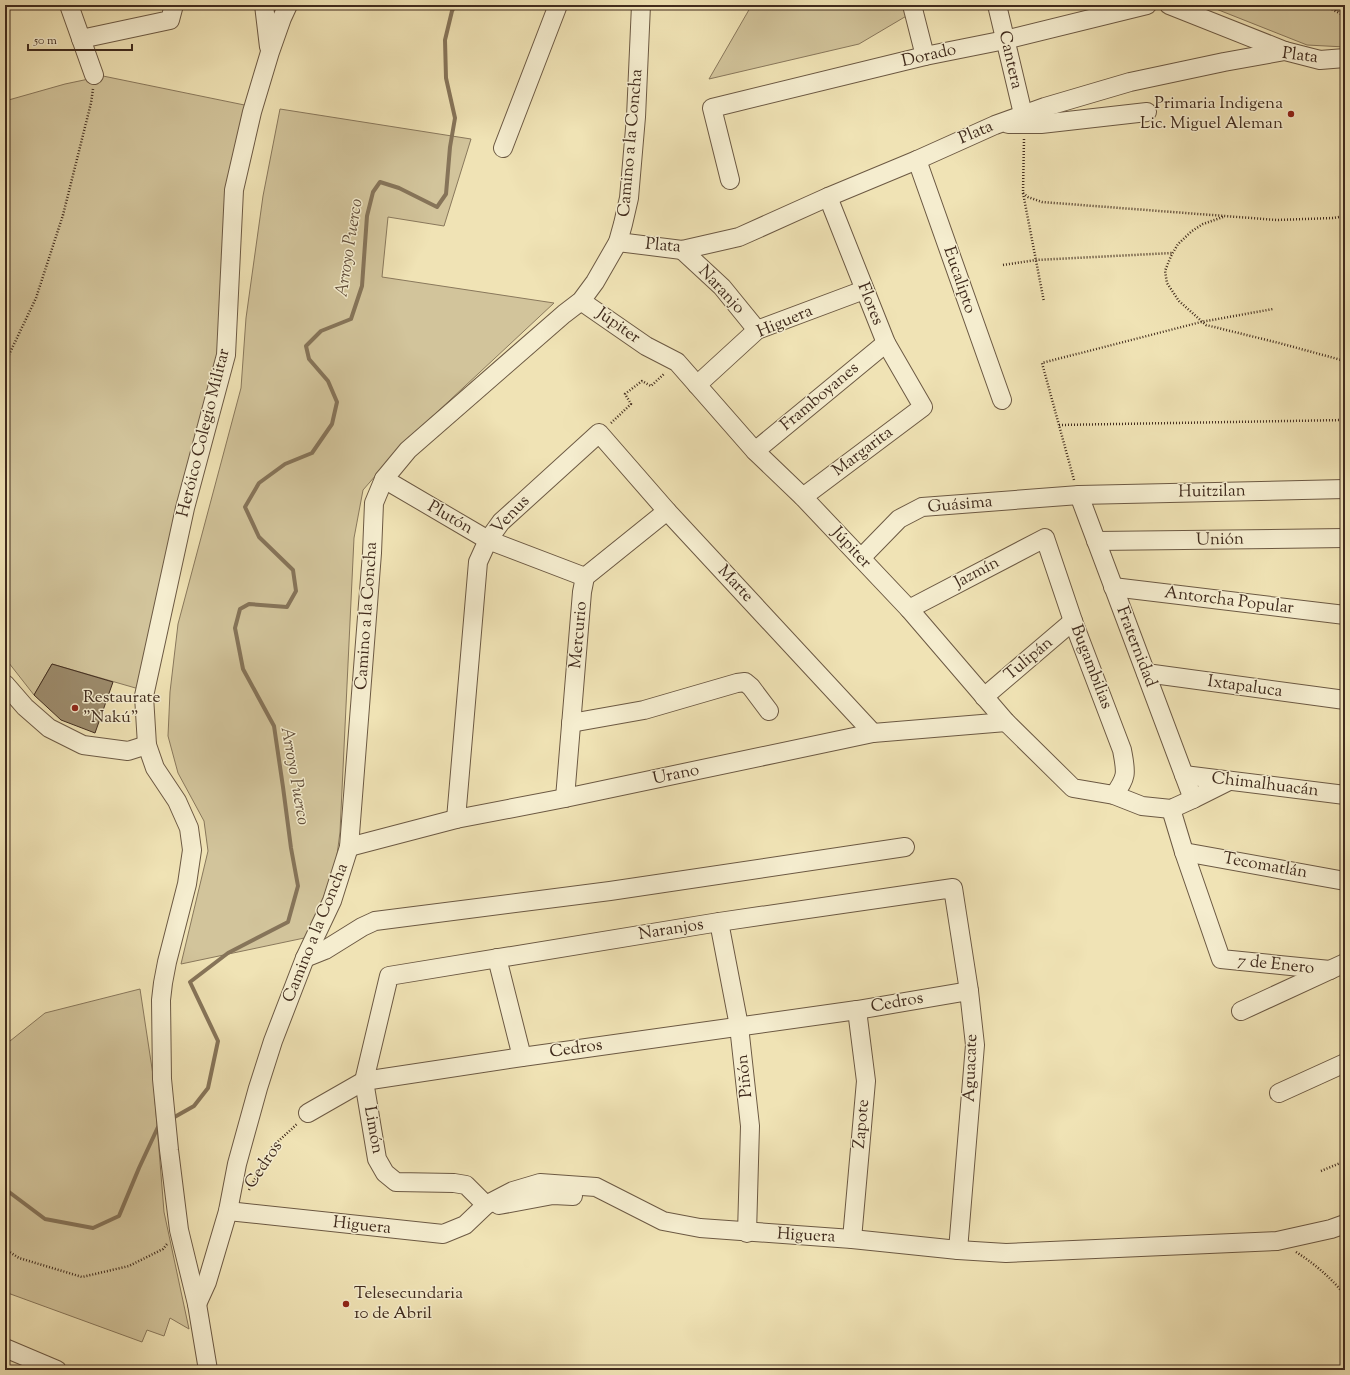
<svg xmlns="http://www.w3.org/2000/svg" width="1350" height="1375" viewBox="0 0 1350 1375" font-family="'Sorts Mill Goudy',serif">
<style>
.green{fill:#d2c49b;stroke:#89785c}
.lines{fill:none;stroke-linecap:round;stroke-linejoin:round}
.stream{stroke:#867459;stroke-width:4}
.building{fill:#9c8b6c;stroke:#402b1d}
.minor-casing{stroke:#6c5943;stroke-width:20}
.path{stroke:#402b1d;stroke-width:2.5;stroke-dasharray:1 2;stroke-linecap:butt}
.minor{stroke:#f5edcf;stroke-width:18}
.poi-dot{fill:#8f2418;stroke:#f5edcf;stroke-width:1.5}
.labels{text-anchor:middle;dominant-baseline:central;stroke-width:3;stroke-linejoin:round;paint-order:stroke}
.street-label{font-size:17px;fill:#402b1d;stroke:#f5edcf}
.poi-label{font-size:17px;fill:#402b1d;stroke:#f5edcf;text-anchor:start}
.water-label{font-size:18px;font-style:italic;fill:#634f3b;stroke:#f5edcf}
</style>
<rect width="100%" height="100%" fill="#f0e3b5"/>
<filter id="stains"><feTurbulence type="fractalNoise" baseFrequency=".005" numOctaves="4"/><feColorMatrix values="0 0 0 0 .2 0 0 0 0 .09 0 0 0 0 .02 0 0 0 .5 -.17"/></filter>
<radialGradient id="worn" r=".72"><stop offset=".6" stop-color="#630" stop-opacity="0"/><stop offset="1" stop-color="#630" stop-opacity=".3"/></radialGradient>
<g class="green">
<path d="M766,5H925L859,44L709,79L750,8Z"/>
<path d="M1206,5H1328L1334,10L1345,12V47L1307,45Z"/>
<path d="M103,76L259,108L243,183L221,357L146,691L52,664L34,695L5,658V101L65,84Z"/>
<path d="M280,109L471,139L444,226L388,217L382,277L554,303L404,443L363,490L354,538L340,832L336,863L309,937L181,964L208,851L204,821L178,773L168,736L170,692L178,624L241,388L246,318L263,196Z"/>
<path d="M140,989L153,1075L164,1212L189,1329L170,1318L164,1336L147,1330L142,1342L5,1292V1045L45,1013Z"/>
</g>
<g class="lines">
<g class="stream">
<path d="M171,1119L194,1106L208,1088L218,1041L190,982L228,953L288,922L298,886L291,848L283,787L274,726L243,669L235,628L240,609L249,604L287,607L296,591L293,570L259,537L245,507L259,483L285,464L312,453L332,424L337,402L328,381L309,359L306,346L321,331L351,319L362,286L367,216L373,192L380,182L399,188L437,207L446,194L450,147L455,118L446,78L445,40L452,11L455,5"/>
<path d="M5,1189L45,1219L93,1228L119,1216L139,1168L158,1127L162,1124"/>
</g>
</g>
<path class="building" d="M52,664L113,682L95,733L61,720L34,695Z"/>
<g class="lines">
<defs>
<g id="minor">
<path d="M69,5L94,75"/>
<path d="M264,5L269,47"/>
<path d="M912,5L925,56"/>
<path d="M997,5L1023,114"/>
<path d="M1169,5L1285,51"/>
<path d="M81,39L170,20L174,5"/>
<path d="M1008,124H1041L1147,112"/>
<path d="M503,148L558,5"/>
<path d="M917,160L1002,400"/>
<path d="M730,180L712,108L925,56L1005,40L1147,5"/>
<path d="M618,242L682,250L739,237L828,197L917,160L995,125L1045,107L1130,82L1224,62L1285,51L1320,60L1345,58"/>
<path d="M682,250L722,287L757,330"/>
<path d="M581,301L646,346L677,362L755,451L803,497L909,609L1006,722L1073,788L1114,795L1142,806L1171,809L1193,799L1229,781"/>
<path d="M697,385L757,330L864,290"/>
<path d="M755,451L886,343"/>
<path d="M384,479L488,540L585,577"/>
<path d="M1079,495L1193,799"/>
<path d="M803,497L923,407L886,343L828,197"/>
<path d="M1096,541L1345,538"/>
<path d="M861,558L899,519L922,507L1079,495L1345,489"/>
<path d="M1113,587L1345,615"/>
<path d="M909,609L1045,538L1073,621L1122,750C1126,772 1128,776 1114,795"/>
<path d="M1146,673L1345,700"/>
<path d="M5,684L25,707L49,728L83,745L128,751L147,745"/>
<path d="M984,697L1073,621"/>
<path d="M571,723L644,710L737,683L745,682L751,687L769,711"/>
<path d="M1184,775L1345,795"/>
<path d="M565,798L582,592L585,577L667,511"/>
<path d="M1171,809L1184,852L1221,959L1330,970"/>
<path d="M456,819L478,562L488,540L501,522L599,433L667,511L873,733"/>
<path d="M349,847L456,819L565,798L873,733L1006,722"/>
<path d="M1184,852L1345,881"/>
<path d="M719,922L739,1026L750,1126L747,1233"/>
<path d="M305,958L325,950L362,927L375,921L610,891L905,847"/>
<path d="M497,958L522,1057"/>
<path d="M1241,1011L1345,963"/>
<path d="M1279,1093L1345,1063"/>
<path d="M308,1113L364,1081L522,1057L857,1010L969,991"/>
<path d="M486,1205L466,1185L454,1183L396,1182L385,1173L377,1159L364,1081L389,976L719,922L953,888L969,991L975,1045L958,1250"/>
<path d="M499,1205L553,1195L573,1196"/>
<path d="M228,1211L443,1234L465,1225L486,1205L513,1191L540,1183L596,1187L663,1221L700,1228L852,1239L958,1250L1006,1253L1277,1241L1331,1229L1345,1224"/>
<path d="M852,1239L866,1081L857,1010"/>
<path d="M197,1304L207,1282L228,1211L237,1164L258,1088L273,1041L305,958L332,901L349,847L372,553L374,503L384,479L408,450L564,314L581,301L595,282L618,242L623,224L629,198L636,117L641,5"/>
<path d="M5,1348L57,1370"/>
<path d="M208,1370L197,1304L179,1230L169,1150L162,1079L161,1000L163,983L167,962L187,884L192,850L189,828L177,801L155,768L147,745L144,696L185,508L226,355L234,190L252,112L270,52L282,18L288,5"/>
</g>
</defs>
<use href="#minor" class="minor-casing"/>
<g class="path">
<path d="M1324,5L1345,16"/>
<path d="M1024,139L1023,193L1044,302"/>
<path d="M1023,193L1028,197L1042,202L1277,220L1333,218L1345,216"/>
<path d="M1223,217L1203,224L1192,231L1178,244L1171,256L1165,271L1167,283L1179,301L1206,325L1279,343L1345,361"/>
<path d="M1003,265L1036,260L1172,253"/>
<path d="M5,363L36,298L63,215L91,103L93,89"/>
<path d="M611,423L631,404L625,394L642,381L651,386L665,373"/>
<path d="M1059,425L1345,420"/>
<path d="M1074,480L1042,363L1201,322L1273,309"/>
<path d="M1321,1171L1345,1161"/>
<path d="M249,1190L272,1147L297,1124"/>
<path d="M5,1249L19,1258L82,1277L129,1266L163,1249L167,1244"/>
<path d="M1296,1252C1315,1264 1331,1278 1345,1295"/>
</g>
<use href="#minor" class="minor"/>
</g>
<g class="poi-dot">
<circle cx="1291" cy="114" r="4"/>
<circle cx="75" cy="708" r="4"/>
<circle cx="346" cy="1304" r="4"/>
</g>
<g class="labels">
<g class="street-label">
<text transform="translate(929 56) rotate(-13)">Dorado</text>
<text transform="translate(1300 56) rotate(7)">Plata</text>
<text transform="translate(1010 60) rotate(77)">Cantera</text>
<text transform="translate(976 133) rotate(-23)">Plata</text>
<text transform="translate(631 143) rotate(-85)">Camino a la Concha</text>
<text transform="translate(663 246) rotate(5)">Plata</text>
<text transform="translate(959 280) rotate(71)">Eucalipto</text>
<text transform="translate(721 290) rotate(47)">Naranjo</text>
<text transform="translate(870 304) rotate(68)">Flores</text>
<text transform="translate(785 322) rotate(-23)">Higuera</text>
<text transform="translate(618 326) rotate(35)">Júpiter</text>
<text transform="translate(820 397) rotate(-40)">Framboyanes</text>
<text transform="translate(204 433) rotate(-76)">Heróico Colegio Militar</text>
<text transform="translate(863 452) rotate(-37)">Margarita</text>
<text transform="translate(1212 492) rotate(-1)">Huitzilan</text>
<text transform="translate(960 505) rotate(-5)">Guásima</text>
<text transform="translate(511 515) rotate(-46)">Venus</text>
<text transform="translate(450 518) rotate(30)">Plutón</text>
<text transform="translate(1220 540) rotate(-1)">Unión</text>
<text transform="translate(851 548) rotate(47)">Júpiter</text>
<text transform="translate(977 573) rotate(-28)">Jazmín</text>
<text transform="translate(735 584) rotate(47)">Marte</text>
<text transform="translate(1229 601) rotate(7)">Antorcha Popular</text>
<text transform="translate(367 616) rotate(-86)">Camino a la Concha</text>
<text transform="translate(579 635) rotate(-85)">Mercurio</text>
<text transform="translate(1136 647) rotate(69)">Fraternidad</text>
<text transform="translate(1029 659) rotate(-40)">Tulipán</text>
<text transform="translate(1091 667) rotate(69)">Bugambilias</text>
<text transform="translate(1245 687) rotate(8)">Ixtapaluca</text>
<text transform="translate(676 775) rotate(-12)">Urano</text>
<text transform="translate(1265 785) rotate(7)">Chimalhuacán</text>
<text transform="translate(1265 866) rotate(10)">Tecomatlán</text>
<text transform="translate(671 930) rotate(-9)">Naranjos</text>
<text transform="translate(316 933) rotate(-68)">Camino a la Concha</text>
<text transform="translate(1276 965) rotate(6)">7 de Enero</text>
<text transform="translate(897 1003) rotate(-10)">Cedros</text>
<text transform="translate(576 1049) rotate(-8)">Cedros</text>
<text transform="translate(971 1068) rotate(-88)">Aguacate</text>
<text transform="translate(745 1076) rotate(-96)">Piñón</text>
<text transform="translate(862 1124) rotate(-85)">Zapote</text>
<text transform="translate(373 1130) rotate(80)">Limón</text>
<text transform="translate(264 1165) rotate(-56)">Cedros</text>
<text transform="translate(362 1226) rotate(6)">Higuera</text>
<text transform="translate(806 1236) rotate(3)">Higuera</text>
</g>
<g class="poi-label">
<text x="1283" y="104" text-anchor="end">Primaria Indigena<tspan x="1283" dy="20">Lic. Miguel Aleman</tspan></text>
<text x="83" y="698">Restaurate<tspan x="83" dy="20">"Nakú"</tspan></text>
<text x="354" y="1294">Telesecundaria<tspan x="354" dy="20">10 de Abril</tspan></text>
</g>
<g class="water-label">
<text transform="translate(350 248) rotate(-81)">Arroyo Puerco</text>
<text transform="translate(294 776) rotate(80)">Arroyo Puerco</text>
</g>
</g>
<rect width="1350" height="1375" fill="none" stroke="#f0e3b5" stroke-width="20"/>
<rect x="6" y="6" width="1338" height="1363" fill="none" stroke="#402b1d" stroke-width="2"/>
<rect x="10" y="10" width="1330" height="1355" fill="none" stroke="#402b1d"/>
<path d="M28 44v6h104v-6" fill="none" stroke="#402b1d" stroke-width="2"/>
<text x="34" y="44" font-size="12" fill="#402b1d" stroke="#f5edcf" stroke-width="3" paint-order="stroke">50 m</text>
<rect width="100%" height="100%" filter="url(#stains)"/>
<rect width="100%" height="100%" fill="url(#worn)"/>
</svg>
